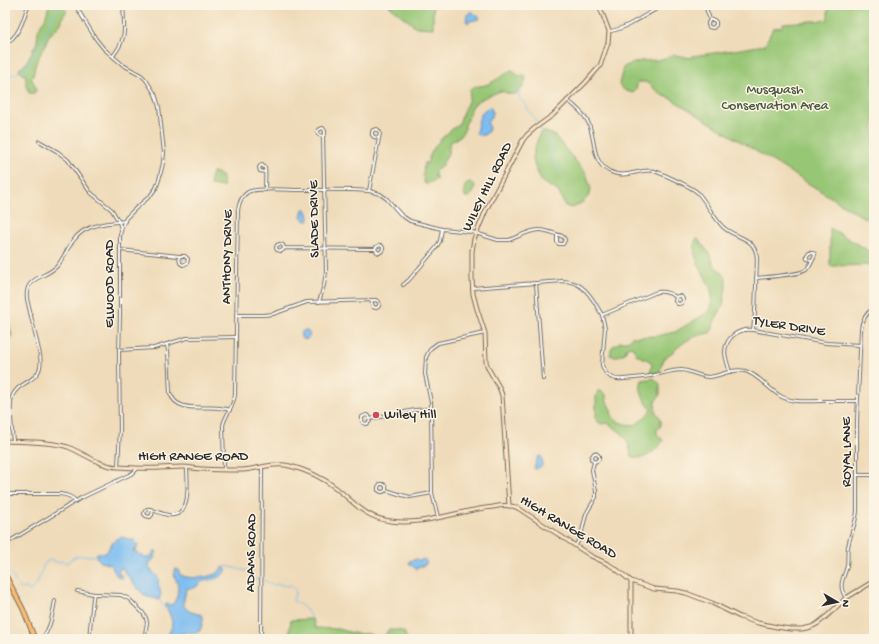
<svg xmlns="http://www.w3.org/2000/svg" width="879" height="644" viewBox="0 0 879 644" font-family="'Gochi Hand',sans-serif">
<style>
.green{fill:#97c675;stroke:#617850}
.water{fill:#7dbdf1;stroke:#54748e}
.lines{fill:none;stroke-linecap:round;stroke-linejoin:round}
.stream{stroke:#7dbdf1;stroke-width:1}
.street-casing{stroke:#70695d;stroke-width:4}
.secondary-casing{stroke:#70695d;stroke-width:5}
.primary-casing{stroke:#70695d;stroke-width:5.5}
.street{stroke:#fff;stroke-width:2}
.secondary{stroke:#fee4c6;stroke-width:3}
.primary{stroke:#fdbc70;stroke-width:3.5}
.poi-dot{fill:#d1495b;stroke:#fcf5e5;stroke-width:1.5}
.labels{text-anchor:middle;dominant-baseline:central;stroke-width:3;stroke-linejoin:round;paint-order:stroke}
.park-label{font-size:14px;fill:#4b5a41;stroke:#fcf5e5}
.street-label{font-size:14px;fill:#2b2b2b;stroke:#fcf5e5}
.poi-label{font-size:14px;fill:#2b2b2b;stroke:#fcf5e5;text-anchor:start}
</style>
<rect width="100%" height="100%" fill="#fcf5e5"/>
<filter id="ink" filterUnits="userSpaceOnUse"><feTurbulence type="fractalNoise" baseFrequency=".025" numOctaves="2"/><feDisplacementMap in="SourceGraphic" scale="8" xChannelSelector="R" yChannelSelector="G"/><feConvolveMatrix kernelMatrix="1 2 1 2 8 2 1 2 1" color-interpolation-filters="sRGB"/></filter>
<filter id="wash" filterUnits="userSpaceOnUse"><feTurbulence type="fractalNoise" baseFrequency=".012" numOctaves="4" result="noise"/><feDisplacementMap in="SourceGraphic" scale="16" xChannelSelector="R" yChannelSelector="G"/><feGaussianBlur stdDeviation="0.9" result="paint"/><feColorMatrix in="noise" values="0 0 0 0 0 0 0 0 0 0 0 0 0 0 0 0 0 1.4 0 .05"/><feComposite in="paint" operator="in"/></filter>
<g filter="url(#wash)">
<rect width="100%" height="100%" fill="#efdbb9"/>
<g class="green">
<path d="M49,5H62L64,8L67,11L63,16L62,21L59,26L48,37L46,44L36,62L33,76L31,78L35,85L36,91L34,93H29L26,84V78L25,75L21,73L19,71L20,68L25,65L37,42L38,31L41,24L45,19Z"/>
<path d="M388,5H433V28L416,27Z"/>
<path d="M828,5H874V224L670,98L662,95L646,82H638L636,89L633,93C626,91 622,90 619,84L623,68L625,66L641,61L658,60L675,55L691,58L693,56L734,50L765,45L773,28L782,27L783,23L828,20Z"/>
<path d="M511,70L514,71L518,76H526C526,83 521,93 514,94C510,95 505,92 501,91C493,94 477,99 472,107C469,112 468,120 465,125V129L460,136L451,142L449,145V152L447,155L441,167L437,169L435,171V176L437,179L427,184H425C422,177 423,169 425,162L427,164C432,145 444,135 459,124L463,112L469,99L470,89C475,85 482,87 488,84C497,80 504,75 511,70Z"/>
<path d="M541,132H546L554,135L583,170L586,173L590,185L591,190L588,197L583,202L572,208L565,206L558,191L542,182L535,167L533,159L534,151L539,135Z"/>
<path d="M212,172C222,173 224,178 223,187L210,185Z"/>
<path d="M470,182L475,185C474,192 473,197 465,197C463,191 463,185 470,182Z"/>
<path d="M830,228L874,254V265L830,266Z"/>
<path d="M697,238L709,253L715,267L721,271L726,278V287L723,306L714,322L713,328L710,333C695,335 685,340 674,351C672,353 669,354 666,357C663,360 661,366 660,371L657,373H650L652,365L650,361L637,355L632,346L627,347L625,353L615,357L610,355L612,347L620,342L630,340L631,337L657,336L675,332L705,314C716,310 712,291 708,283C703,272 688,250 697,238Z"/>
<path d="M5,318L8,320L12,335L5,347Z"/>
<path d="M654,378L660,384V395L655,402L656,413L659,416L661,421V426L657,430V435L663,440C656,452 644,462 631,456C628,436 623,434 608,423L601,424L596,420V396L598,391H601L606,395C606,403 608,403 611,410C612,412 611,415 613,417C618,424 630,426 637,424C641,419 649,415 651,409C644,401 638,390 642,380Z"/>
<path d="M312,619L314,623L315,628L337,629L357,634H369L380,639L384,637L388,630H399L404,632L407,639H288L291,620Z"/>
</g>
<g class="water">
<path d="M471,11L476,15L478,16L480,19L470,21L468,23L466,20L467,15Z"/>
<path d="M490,107H491L493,114L487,122C488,123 489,127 489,128C488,135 481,137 477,134L476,132C479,122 478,111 490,107Z"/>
<path d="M303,209H306C308,212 309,216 309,219L308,221L304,220L301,216Z"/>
<circle cx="305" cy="335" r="4.5"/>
<path d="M541,456C542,459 543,462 542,466L536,469L534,468L538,457Z"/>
<path d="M121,537L126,538L128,540H134L138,544L136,550L133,551L147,558L152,556L154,551L157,552L153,560L150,562L149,568L157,576L159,579L158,585L161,593L159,600C155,598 151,598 147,597C141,594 126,574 122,568H120L118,574L122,575L123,578C115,578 114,570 111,565L101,562L96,557L97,553H106L107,552C110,545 114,540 121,537Z"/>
<path d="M417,559L419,561L423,559C426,560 427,561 426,564L416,569L409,563V561Z"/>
<path d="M223,567L227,570C219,581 210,576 201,582C199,584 197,587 194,588C193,589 189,588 187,588L186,590L183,604C188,613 192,612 202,615C205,619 201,626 200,631L194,633L188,632L187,633C181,633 179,634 175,639H170L168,635C169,633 170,631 171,629C174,620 169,613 165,606L166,604L172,605L173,604C178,597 179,590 177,582C175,577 173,575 175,569L178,570C179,572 179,574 181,575C188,580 209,577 216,574C219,572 221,570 223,567Z"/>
</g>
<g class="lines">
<g class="stream">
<path d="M5,77L14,74L26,69L33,55L43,40L54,13L57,7L59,5"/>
<path d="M514,88L516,91L519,93V97L520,100H522L538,124"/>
<path d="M540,127C542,131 544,135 548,137L555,164C556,169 561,170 562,175"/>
<path d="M225,568L226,566L251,572L250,576L255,579H259"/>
<path d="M11,574L20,589L27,588L29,591C39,587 39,575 43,567C43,566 46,562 47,561L52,560L58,563L61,561L68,563C74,553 85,556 95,556"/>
<path d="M263,580L273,585L278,584L287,586L290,585L293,587L296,591L293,601C303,605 307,610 312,619"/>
<path d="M200,582L214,580L222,576V574"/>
<path d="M160,599L162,605L165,608"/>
</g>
</g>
</g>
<g filter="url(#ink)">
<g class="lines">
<defs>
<g id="street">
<path d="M75,5L96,39L104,49L123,65L141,75L146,80L155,94L159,107L164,152L163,163L159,180L156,188L150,196L135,209L126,218L122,227L120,235V314L119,356L120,429L118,467"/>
<path d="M705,5L710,20C708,22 707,24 709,27L713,28L716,25V22L714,20H710"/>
<path d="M609,31C623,31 650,12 663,5"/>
<path d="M5,43C19,38 24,18 28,5"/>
<path d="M113,56C128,37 124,27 123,5"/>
<path d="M567,100C575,106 584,114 588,122C596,138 591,162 609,171C625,180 639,168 654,171C661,173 694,188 698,193C707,203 713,217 723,227C736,239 755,236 757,258L755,313L753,330"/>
<path d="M39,141L58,152L68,160L90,192L112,210L119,222L121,229"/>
<path d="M265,190C265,182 266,175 265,168L262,165L260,166L259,168L260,171L265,172"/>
<path d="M369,191L380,133L379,131L377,129L373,130L372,132V135L374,137L379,138"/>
<path d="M284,248L283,250L281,251L277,250L276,248L277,245L280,244L283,245L284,248L375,249L377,252L379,253L382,251C384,248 383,246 380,245L376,247L375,249"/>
<path d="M120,250L179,256H185L188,259L187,263L183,265L180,263L179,256"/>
<path d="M756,278C766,277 799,275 806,270C811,266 811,261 814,257L815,254L813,252H809L807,255C806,258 808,260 812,260"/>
<path d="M536,283L543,379"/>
<path d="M403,285L409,280L436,248L440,241L442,229"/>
<path d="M472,288L563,281C584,281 593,299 602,315L657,292C664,291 670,293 676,297L675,301L678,304C681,304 683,303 683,299L681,296H678L676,297"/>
<path d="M319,302L324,285L326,272L323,136L325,134V131L323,128L320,129C317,131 317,133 319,135L323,136"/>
<path d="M236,315H264L273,314L307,302L376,300L379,302C380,305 379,307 376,308L373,307L371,300"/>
<path d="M602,315L605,328L602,365C607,382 620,380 634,378C641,377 648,377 655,375C664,373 673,370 682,370C691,371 700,377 709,377C721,376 732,368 745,371C758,374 769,390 782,397C794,403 808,401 821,401C833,401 845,401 857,401"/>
<path d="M167,345L168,351L170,393C178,417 212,402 230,410"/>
<path d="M119,350L154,348L187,338L236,337"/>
<path d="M730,372C728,366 726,360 725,353C725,338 738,328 753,330L826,343L860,345"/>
<path d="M370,419V421L367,424L363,423L362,420V417L366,415L369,416L370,419L415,410L431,409"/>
<path d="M13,441C12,431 9,405 12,397C18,379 45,384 40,355L27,299C24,275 47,279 58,265C66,254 71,239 83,231C96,223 111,223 125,221"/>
<path d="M224,470L223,425C226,414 233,407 235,395L238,210C239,203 241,196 248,192C258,187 289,190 301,190C323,190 347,189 369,191L380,194L387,199L401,215L410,221L442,229L472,232L498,240H509C517,237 532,229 540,230C547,230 555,234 562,236L564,238L565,240L563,244H559L557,242V235"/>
<path d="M857,475H874"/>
<path d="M386,490L383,492H381L378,490V487L380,484H383L386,486V490L402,495L410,497L432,493"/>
<path d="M5,494H60C67,495 71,496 76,501"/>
<path d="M153,510L152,515L150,517L146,516L144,514L145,511L147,509H150C156,511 162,514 168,515C193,518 187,482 187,467"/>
<path d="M438,517L432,493L431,402L425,374L426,357L431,348L438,343L485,333"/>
<path d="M5,544L81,498L131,474L134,472L138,468"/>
<path d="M576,545L581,536L586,514L596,497V491L592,470L594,462L597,461L599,459V456L597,454L594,453L592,456L591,459L594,462"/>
<path d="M77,591L94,594H97L121,595L129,599L143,613L146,618L147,623L144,639"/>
<path d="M846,598C837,584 844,579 847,566C848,559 847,553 848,547C850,535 856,524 857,511V420L861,329C862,320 866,313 874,308"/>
<path d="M42,639C51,628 52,615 55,601"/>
<path d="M89,639L93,598L94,594"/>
<path d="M261,639L262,467"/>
</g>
<g id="secondary">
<path d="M5,441C25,442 49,441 68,447C85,454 100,466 118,467C132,468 146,469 160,468C167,468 174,467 182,467C189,467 196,469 203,469C216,470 229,470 242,470C258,469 274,462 290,466C306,470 322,477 336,488C355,503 365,518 391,521C425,526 459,510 493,507C498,506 505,505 511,506C516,506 520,509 524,512L591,556L608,564L616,569L631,581L654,589L677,591L686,593L712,603L740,617L758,623L777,627L790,629H802L811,627L817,624L827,616L846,598L874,581"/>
<path d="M509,506L502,395L499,387L488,368L486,362L485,333L477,309L473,294L472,279V251L474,239L486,210L523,140L527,135L535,128L553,115L586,82L600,66L608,43L609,31L599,5"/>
<path d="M631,581V639"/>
</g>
<path id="primary" d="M5,574L23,609L35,639"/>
</defs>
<use href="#street" class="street-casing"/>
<use href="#secondary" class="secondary-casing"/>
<use href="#primary" class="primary-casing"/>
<use href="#street" class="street"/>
<use href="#secondary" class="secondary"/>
<use href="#primary" class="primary"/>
</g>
</g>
<circle class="poi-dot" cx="376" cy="415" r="4"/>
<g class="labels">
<g class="park-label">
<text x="775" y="90">Musquash<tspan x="775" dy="16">Conservation Area</tspan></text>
</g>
<g class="street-label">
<text transform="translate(488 187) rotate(-64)">WILEY HILL ROAD</text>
<text transform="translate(315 219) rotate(-91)">SLADE DRIVE</text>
<text transform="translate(228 257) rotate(-89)">ANTHONY DRIVE</text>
<text transform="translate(110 284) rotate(-90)">ELWOOD ROAD</text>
<text transform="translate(789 327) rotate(9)">TYLER DRIVE</text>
<text transform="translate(847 452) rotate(-90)">ROYAL LANE</text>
<text x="193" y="457">HIGH RANGE ROAD</text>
<text transform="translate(568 528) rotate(31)">HIGH RANGE ROAD</text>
<text transform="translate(252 553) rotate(-89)">ADAMS ROAD</text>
</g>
<g class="poi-label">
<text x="384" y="415">Wiley Hill</text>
</g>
</g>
<rect width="879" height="644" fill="none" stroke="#fcf5e5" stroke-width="20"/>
<g transform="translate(837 602) rotate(99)" stroke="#fcf5e5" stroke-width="3" paint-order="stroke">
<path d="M0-3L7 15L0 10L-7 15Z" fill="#2b2b2b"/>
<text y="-6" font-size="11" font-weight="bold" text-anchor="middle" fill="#2b2b2b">N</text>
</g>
</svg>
